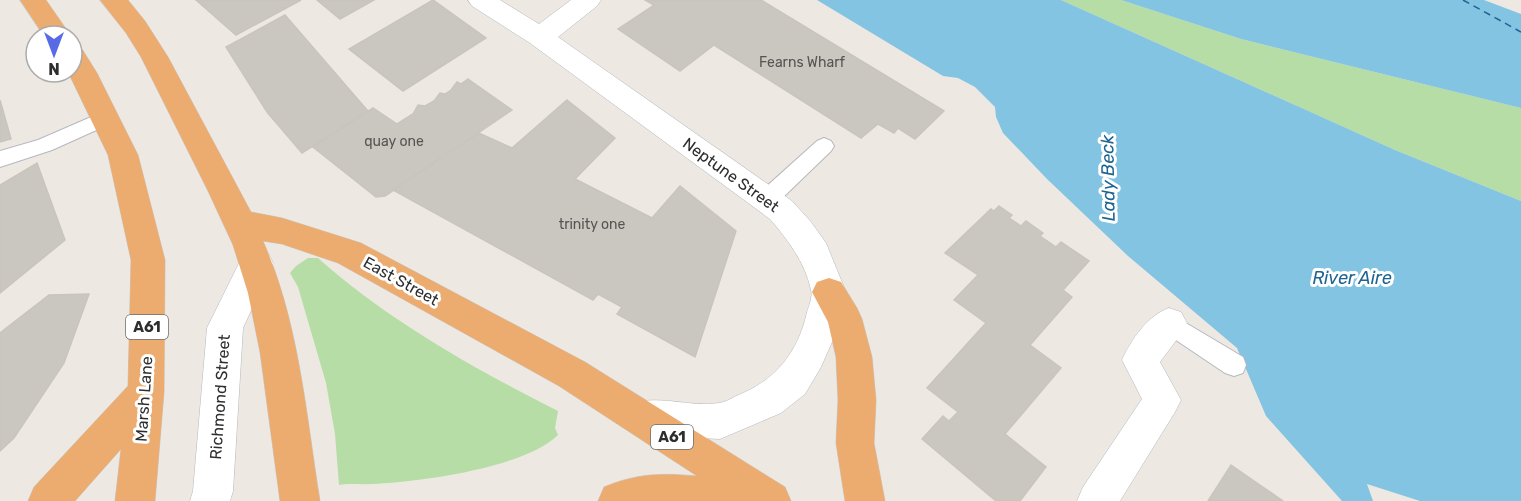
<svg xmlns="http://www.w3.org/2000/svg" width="1521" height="501" viewBox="0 0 1521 501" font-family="Rubik,sans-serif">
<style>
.green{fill:#b6dda6}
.water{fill:#83c4e2}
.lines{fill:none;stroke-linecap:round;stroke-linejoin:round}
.ferry{stroke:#1e6491;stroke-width:1.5;stroke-dasharray:7 5;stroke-linecap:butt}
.building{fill:#cac7c0;stroke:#c9c5bc;stroke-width:1.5}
.lane-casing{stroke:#b6b7c0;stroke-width:2}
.street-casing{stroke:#b6b7c0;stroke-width:1}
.highway-casing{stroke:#c9c9c9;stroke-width:1}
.lane{fill:#fff;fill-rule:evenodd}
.street{fill:#fff;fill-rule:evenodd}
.highway{fill:#ecab6f;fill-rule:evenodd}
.labels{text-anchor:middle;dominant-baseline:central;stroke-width:6;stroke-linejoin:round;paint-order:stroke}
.number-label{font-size:14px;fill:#555452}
.shield{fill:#fff;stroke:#6d6d6d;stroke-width:1.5}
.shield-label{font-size:15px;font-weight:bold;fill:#2e2e2e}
.street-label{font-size:16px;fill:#2e2e2e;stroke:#fff}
.water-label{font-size:18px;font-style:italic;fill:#1e6491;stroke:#fff}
</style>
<rect width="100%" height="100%" fill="#ede9e2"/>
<g class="green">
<path d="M1061,0H1121L1241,39L1521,108V201L1395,150Z"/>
<path d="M308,258H318C389,321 473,368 558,411L555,428L558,435C525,468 418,482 371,484C360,485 350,483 339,485L335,434L326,383L298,287L290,273L296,266Z"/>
</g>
<g class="water">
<path d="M817,0H1061L1395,150L1521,201V501H1420L1367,484L1373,501H1342L1266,416L1237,348L1128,256L1047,179L1003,133L996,117L995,107L975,87L958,78L943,76Z"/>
<path d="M1121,0H1484L1521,14V108L1241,39Z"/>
</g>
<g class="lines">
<path class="ferry" d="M1463,0L1521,32"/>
</g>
<g class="building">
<path d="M196,0H301L236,35Z"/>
<path d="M317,0H374L340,19Z"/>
<path d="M433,0L486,38L403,91L349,49Z"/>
<path d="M645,0H761L944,111L915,139L898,128L894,133L878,124L861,138L714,45L680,71L618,29L654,5Z"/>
<path d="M285,15L368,111L302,153L267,112L226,47Z"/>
<path d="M468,79L512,110L385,196L376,197L313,147L373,108L397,124L413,114L418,105L425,106L434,101L440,93L445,94L451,90L457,82L461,84Z"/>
<path d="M0,100L11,139L0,142Z"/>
<path d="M567,100L615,138L575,179L652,218L680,186L736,231L695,357L617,314L622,307L598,294L593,300L393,190L479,133L512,148Z"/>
<path d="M37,163L65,240L0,293V185Z"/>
<path d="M999,206L1012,215L1009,218L1021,226L1026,221L1043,233L1040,236L1056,247L1061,242L1089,261L1063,290L1072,297L1030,345L1061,368L1005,434L1046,467L1020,501H996L922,439L943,416L949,421L958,412L927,388L986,323L954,300L978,275L945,253L991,209L994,211Z"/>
<path d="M89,294L64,363L14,438L0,451V333L49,295Z"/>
<path d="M1231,465L1283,501H1208Z"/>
</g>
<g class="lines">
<defs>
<g id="lane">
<path d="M105,111L112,113L115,118L112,123L52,150L0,167V151L38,140Z"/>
<path d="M824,138L831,141L834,146L831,151L774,206L766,208L758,206L755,200L758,194L817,141Z"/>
<path d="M1169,313L1243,357L1246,365L1243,373L1234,376L1225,373L1161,330L1157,323L1161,316Z"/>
</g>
<g id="street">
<path d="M468,0H500L539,24L571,0H601L597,6L558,37L792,201L811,222L826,243L846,292L840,324L821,367L805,394L781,413L720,439L641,435L628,429L622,417L628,405C657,393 689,408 719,403C725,402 731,399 736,396C775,381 798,353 807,312C809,306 813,296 811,290C805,262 788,240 770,219L530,43L472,6Z"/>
<path d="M256,249L268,253L273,263L243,328L233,491L230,501H190L193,491L207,328L244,253Z"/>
<path d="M1169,308L1181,312L1187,323L1181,334L1160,362L1181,400L1175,412L1120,501H1077L1083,487L1142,399L1122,360C1131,340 1148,315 1169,308Z"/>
</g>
<g id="highway">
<path d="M20,0H46L71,36H44Z"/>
<path d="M100,0H128L145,21L168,57L251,212L282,218L361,243L585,362L785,487L791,501H598L604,487C638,473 661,473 697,476L559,386L338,263L282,244L263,241C299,322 306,414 320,501H280L260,352L248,293L233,245L208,191L141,57L126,33Z"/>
<path d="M72,47L82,49L97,73L138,155L165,260L164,392L155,501H115L121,449L75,501H28L34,487L128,386L131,260L108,155L68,72H72Z"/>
<path d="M829,278L841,282L857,308L862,319L872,357L876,400L874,443L885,501H845L836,443L838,400L836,357L828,322L812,292L817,282Z"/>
</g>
</defs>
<use href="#lane" class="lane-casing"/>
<use href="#street" class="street-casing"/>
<use href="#highway" class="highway-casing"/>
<use href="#lane" class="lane"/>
<use href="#street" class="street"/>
<use href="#highway" class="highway"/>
</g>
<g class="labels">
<g class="number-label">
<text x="802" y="62">Fearns Wharf</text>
<text x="394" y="141">quay one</text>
<text x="592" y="224">trinity one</text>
</g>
<g class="shield">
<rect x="126" y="315" width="42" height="24" rx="4.5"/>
<rect x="651" y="425" width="42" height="24" rx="4.5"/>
</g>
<g class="shield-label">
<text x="147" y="327">A61</text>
<text x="672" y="437">A61</text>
</g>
<g class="street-label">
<text transform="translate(731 175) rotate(36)">Neptune Street</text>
<text transform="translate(401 281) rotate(29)">East Street</text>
<text transform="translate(220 397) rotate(-86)">Richmond Street</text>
<text transform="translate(144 399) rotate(-86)">Marsh Lane</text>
</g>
<g class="water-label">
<text transform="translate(1108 178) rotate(-91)">Lady Beck</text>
<text x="1352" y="278">River Aire</text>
</g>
</g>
<g transform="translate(54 54) rotate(180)"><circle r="28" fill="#ffffff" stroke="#ababab" stroke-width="1.5"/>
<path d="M0-4.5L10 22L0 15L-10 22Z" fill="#576be5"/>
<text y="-9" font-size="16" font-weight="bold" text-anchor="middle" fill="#2e2e2e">N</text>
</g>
</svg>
